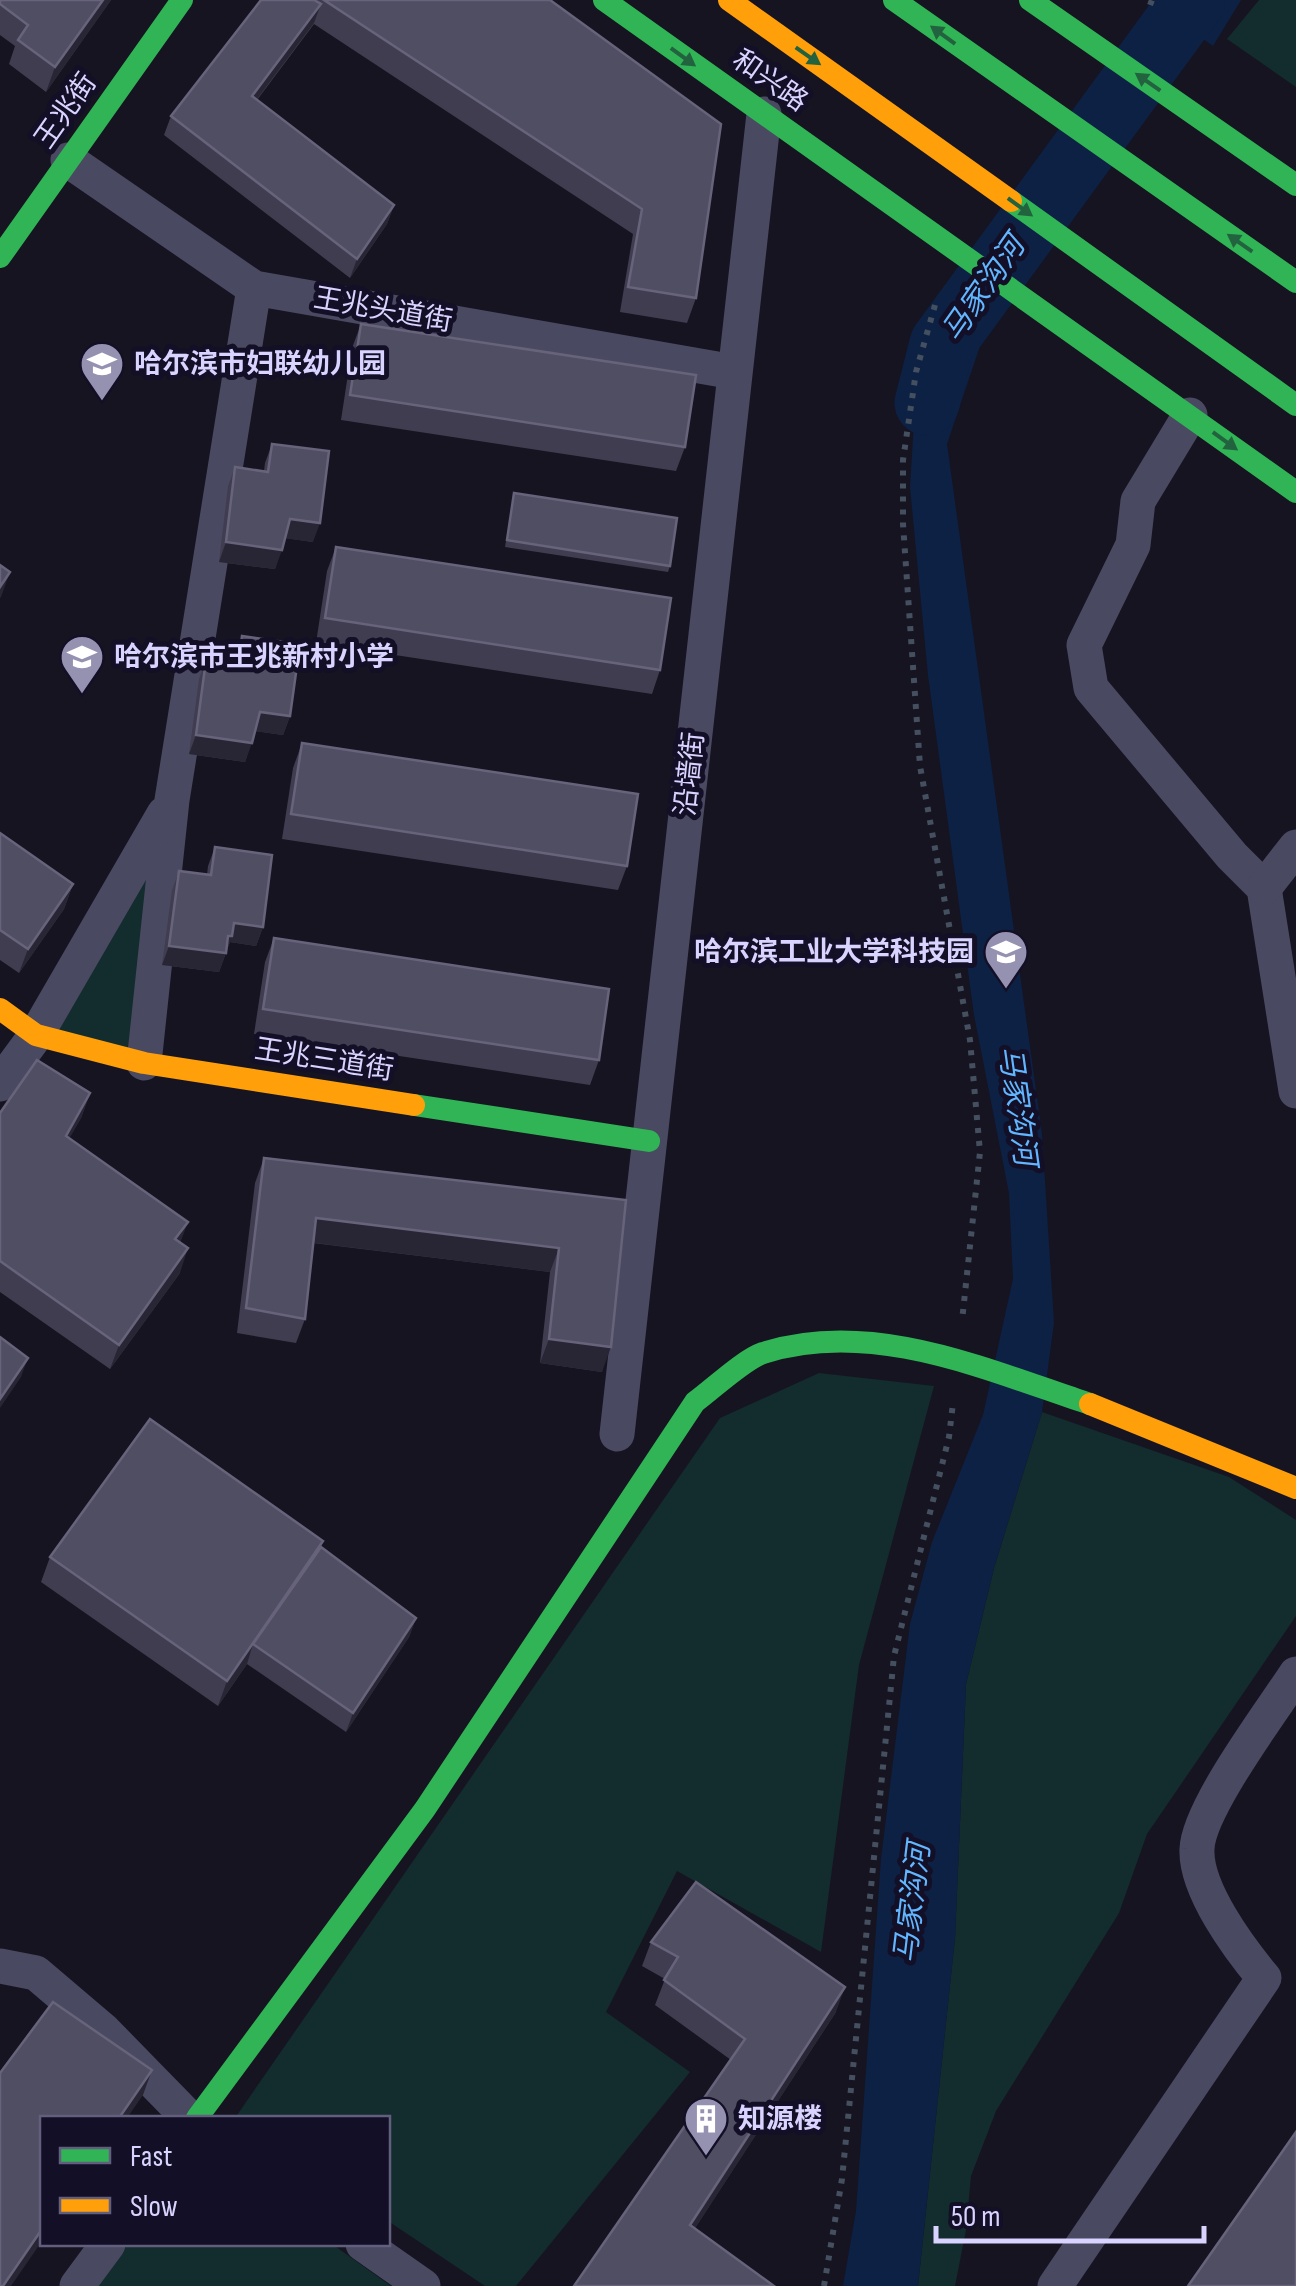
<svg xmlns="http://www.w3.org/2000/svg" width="1296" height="2286" viewBox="0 0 1296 2286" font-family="'Sofia Sans Condensed','Noto Sans SC',sans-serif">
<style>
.green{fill:#132c2d}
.water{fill:#0d2144}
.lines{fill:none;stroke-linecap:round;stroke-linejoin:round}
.river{stroke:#0d2144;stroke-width:65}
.path{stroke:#44505f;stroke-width:6;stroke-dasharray:5 8;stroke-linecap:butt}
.street{stroke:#4a4962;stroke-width:35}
.fast{stroke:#30b455;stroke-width:22}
.slow{stroke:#ff9f0a;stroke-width:22}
.wall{fill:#403d50}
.shaded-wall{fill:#282635}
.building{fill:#504e63;stroke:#66637b;stroke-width:2.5}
.oneway{fill:#22623e}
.labels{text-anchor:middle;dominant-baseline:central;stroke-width:10;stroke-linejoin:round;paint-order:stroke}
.street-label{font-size:28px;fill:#d9d4ff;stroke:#130f26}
.poi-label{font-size:28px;font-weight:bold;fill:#d9d4ff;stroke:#130f26;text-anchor:start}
.water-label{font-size:30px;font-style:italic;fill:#62b6ff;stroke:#130f26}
</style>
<rect width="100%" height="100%" fill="#161421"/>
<g class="green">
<path d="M1259,0H1296V87L1227,39Z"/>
<path d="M156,855L134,1050L36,1035Z"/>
<path d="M819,1373L934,1386L859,1665L821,1952L677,1871L606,2012L690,2072L516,2286H485L388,2221V2118H235L720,1418Z"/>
<path d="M1042,1412L1229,1477L1296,1520V1616L1147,1834L1119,1913L996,2111L971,2176L966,2230L955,2286H918L955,1938L966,1684L994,1568Z"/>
<path d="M128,2244H332L391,2286H98Z"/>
</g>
<g class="water">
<path d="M1166,0H1241L1213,46L1161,9Z"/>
<path d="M942,310L983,337L947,444L1042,1134L1054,1323L1042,1412L994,1568L966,1684L955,1938L918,2286H843L856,2211L881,1859L910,1624L932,1542L983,1415L1013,1279L1009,1193L974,1015L928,675L910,487L915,406Z"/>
</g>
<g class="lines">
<path class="river" d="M927,403L942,344L1193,0"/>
<g class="path">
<path d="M1150,5L1152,0"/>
<path d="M935,305L916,372L903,460V524L920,766L970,1040L980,1152L962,1321"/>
<path d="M824,2286L842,2179L894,1656L949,1437L953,1403"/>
</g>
<g class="street">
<path d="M68,160L254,288L734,372"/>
<path d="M1190,415L1138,501L1133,545L1084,645L1091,688L1232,856L1264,888L1296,1091"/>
<path d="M1264,888L1296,847"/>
<path d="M144,1063L172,800L254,288"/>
<path d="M0,1084L36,1035L164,814"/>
<path d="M617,1434L764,114"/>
<path d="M0,1966L36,1973L103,2030L189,2118"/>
<path d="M363,2244L423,2286"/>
<path d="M77,2286L108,2244"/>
<path d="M1055,2286L1264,1978C1239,1948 1195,1889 1197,1849C1198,1809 1272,1711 1296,1674"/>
</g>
<g class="fast">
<path d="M604,0L1296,492"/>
<path d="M894,0L1296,282"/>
<path d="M1030,0L1296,185"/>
<path d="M1011,201L1296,405"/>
<path d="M0,257L182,0"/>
<path d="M414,1105L649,1141"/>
<path d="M197,2118L425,1809L695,1402C713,1389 743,1360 763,1353C872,1318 987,1370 1090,1404"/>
</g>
<g class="slow">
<path d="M729,0L1011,201"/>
<path d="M0,1009L36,1035L144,1063L414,1105"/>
<path d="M1090,1404L1296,1488"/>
</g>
</g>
<g class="wall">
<path d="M0,0H111L46,92L9,64L15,46L0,35Z"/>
<path d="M261,0H550L696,298L687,323L620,312L633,234L314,24L257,100L394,205L387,224L350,278L164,135L171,116Z"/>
<path d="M361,324L685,447L676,471L341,420L352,348Z"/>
<path d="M272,444L313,542L285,538L275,569L219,562L228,486L235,467L264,471L265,463Z"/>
<path d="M514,493L670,566L668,572L505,547Z"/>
<path d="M336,547L660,670L652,694L316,643L327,571Z"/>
<path d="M242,636L290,716L283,735L255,731L245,762L189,754L199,679L206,660L234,664L235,655Z"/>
<path d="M302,743L627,866L618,890L282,839L293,768Z"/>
<path d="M0,833L73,884L64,909L19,973L0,960Z"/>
<path d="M215,847L263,927L256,946L230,942L219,972L162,965L172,890L179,871L207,875L208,866Z"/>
<path d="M274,938L599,1060L590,1085L254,1034L265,962Z"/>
<path d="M90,1093L81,1118L69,1138L180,1243V1273L110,1369L0,1292V1113Z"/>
<path d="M264,1158L626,1200L602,1372L540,1363L550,1272L313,1243L305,1319L296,1343L237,1333L255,1183Z"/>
<path d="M323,1541L321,1547L416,1618L409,1637L346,1732L247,1664L218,1706L41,1582L50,1557Z"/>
<path d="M651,1942L836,2012L695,2228L574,2286L731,2060L655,2005L665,1979L642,1966Z"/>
</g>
<g class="shaded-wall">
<path d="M103,0H111L46,92L55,67Z"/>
<path d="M321,4L314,23L245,115L252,96Z"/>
<path d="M394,205L387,224L350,278L357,259Z"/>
<path d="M290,519L320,523L313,542L283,538Z"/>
<path d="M226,542L282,550L275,569L219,562Z"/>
<path d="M10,572L1,597L0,598V587Z"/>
<path d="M260,712L290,716L283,735L254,731Z"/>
<path d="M196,735L252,743L245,762L189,754Z"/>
<path d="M73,884L64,909L19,973L28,949Z"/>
<path d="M234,923L263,927L256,946L230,942L219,972L162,965L169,946Z"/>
<path d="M90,1093L81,1118L57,1160L66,1136Z"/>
<path d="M316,1218L559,1248L550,1272L307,1242Z"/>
<path d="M188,1222L179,1246L175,1239Z"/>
<path d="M188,1248L180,1273L110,1369L119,1345Z"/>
<path d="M549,1339L611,1347L602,1372L540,1363Z"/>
<path d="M28,1358L21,1377L0,1408V1399Z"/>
<path d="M323,1541L314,1566L253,1644L247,1664L218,1706L227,1681Z"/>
<path d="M416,1618L409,1637L346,1732L353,1713Z"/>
<path d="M845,1987L836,2012L681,2250L690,2225Z"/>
<path d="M152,2070L143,2095L127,2118H119Z"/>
<path d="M42,2229V2241L11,2286H3Z"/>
</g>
<g class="building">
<path d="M0,0H103L55,67L18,40L28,25L0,4Z"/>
<path d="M261,0H314L321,4L252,96L394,205L357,259L171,116Z"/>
<path d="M324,0H550L721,124L696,298L628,287L642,209Z"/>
<path d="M361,324L696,375L685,447L350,395Z"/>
<path d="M272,444L329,451L320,523L290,519L282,550L226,542L235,467L268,472Z"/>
<path d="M514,493L677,518L670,566L507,540Z"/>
<path d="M336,547L671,598L660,670L325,618Z"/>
<path d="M0,565L10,572L0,587Z"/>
<path d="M242,636L300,644L290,716L260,712L252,743L196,735L206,660L238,665Z"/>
<path d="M302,743L638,794L627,866L291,814Z"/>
<path d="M0,833L73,884L28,949L0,930Z"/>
<path d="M215,847L272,855L263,927L234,923L232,936H228L226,953L169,946L179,871L211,875Z"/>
<path d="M274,938L609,989L599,1060L263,1009Z"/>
<path d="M37,1060L90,1093L66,1136L188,1222L175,1239L188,1248L119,1345L0,1261V1113Z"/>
<path d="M264,1158L626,1200L611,1347L549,1339L559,1248L316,1218L305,1319L246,1308Z"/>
<path d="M0,1337L28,1358L0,1399Z"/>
<path d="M150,1419L323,1541L227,1681L50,1557Z"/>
<path d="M321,1547L416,1618L353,1713L253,1644Z"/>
<path d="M696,1882L845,1987L690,2225L774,2286H574L745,2039L664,1980L678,1957L651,1942Z"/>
<path d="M53,2002L152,2070L119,2118H42V2229L3,2286H0V2073Z"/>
<path d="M1296,2132V2286H1188Z"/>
</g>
<defs><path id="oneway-solid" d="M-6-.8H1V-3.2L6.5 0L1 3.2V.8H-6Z" transform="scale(2.5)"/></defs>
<g class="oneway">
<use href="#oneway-solid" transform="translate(943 35) rotate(-144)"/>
<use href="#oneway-solid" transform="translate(808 56) rotate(35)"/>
<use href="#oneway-solid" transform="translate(683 57) rotate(36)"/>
<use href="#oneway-solid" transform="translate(1148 82) rotate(-145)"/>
<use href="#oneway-solid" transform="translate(1020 207) rotate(36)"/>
<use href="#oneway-solid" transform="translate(1240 243) rotate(-145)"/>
<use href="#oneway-solid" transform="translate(1225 441) rotate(36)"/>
</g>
<defs>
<symbol id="school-pin" viewBox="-11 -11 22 30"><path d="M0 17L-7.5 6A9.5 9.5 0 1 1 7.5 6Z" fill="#9591b1" stroke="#130f26"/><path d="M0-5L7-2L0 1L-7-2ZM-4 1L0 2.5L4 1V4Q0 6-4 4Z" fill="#fff"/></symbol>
<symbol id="building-pin" viewBox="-11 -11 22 30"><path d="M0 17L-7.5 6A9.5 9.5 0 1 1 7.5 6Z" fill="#9591b1" stroke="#130f26"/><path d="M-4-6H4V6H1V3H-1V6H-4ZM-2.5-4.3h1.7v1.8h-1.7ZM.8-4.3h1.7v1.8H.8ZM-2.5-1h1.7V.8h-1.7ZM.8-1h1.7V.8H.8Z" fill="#fff"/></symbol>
</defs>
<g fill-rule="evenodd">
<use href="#school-pin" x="77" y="339" width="50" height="68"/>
<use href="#school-pin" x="57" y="632" width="50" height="68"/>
<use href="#school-pin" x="981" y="927" width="50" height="68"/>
<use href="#building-pin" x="681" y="2094" width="50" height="68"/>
</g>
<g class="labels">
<g class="street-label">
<text transform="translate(770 81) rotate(35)">和兴路</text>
<text transform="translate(66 111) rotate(-55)">王兆街</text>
<text transform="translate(383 310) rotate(10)">王兆头道街</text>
<text transform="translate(690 774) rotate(-84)">沿墙街</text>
<text transform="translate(324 1060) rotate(9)">王兆三道街</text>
</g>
<g class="poi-label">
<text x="134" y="364">哈尔滨市妇联幼儿园</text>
<text x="114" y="657">哈尔滨市王兆新村小学</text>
<text x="974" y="952" text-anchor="end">哈尔滨工业大学科技园</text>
<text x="738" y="2119">知源楼</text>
</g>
<g class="water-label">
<text transform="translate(984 289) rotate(-55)">马家沟河</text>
<text transform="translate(1017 1106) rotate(82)">马家沟河</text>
<text transform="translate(913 1903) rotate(-83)">马家沟河</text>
</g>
</g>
<rect x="40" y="2116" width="350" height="130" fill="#130f26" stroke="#625e7d" stroke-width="2.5"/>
<rect x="60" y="2148" width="50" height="15" fill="#30b455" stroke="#625e7d" stroke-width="2.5"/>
<text x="130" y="2166" font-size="30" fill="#d9d4ff">Fast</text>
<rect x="60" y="2198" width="50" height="15" fill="#ff9f0a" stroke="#625e7d" stroke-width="2.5"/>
<text x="130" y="2216" font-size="30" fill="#d9d4ff">Slow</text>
<path d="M936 2226v15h268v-15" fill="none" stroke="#d9d4ff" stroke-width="5"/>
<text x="951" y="2226" font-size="30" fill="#d9d4ff" stroke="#130f26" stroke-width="8" paint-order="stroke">50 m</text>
</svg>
